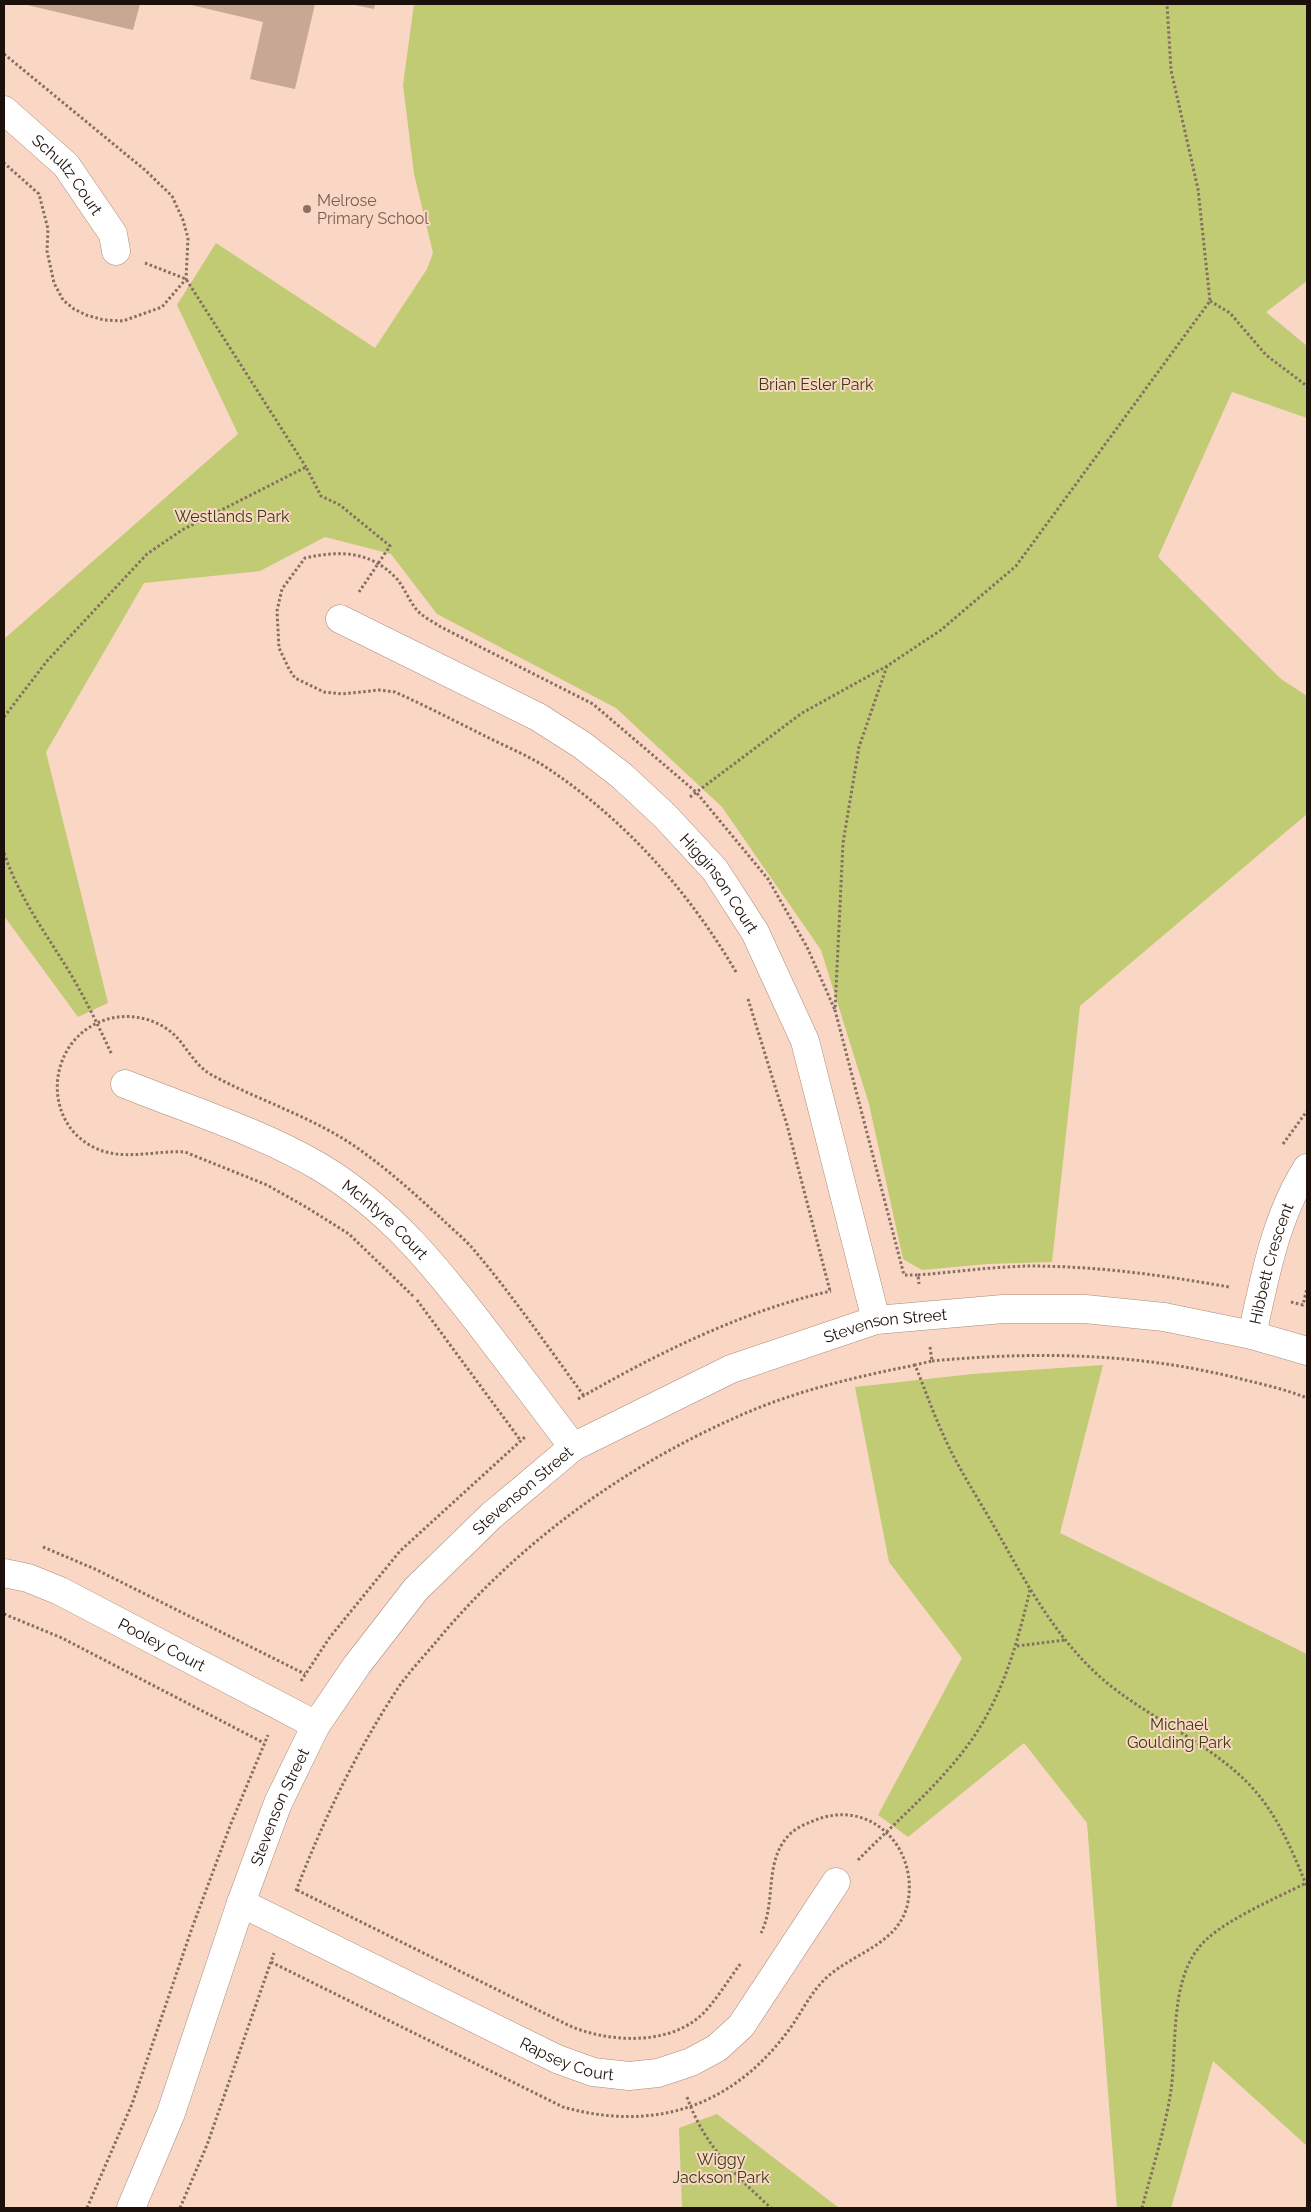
<svg xmlns="http://www.w3.org/2000/svg" width="1311" height="2212" viewBox="0 0 1311 2212" font-family="Raleway,sans-serif">
<style>
.green{fill:#c1cb73}
.building{fill:#c8a795}
.lines{fill:none;stroke-linecap:round;stroke-linejoin:round}
.minor-casing{stroke:#aa8b79;stroke-width:29}
.path{stroke:#856f62;stroke-width:3;stroke-dasharray:2.5 2.5;stroke-linecap:butt}
.minor{stroke:#fff;stroke-width:28}
.education-dot{fill:#8d6e63;stroke:#f9d7c4;stroke-width:2}
.labels{text-anchor:middle;dominant-baseline:central;stroke-width:4;stroke-linejoin:round;paint-order:stroke}
.street-label{font-size:16px;fill:#1c110a;stroke:#f9d7c4}
.education-label{font-size:16px;fill:#785e54;stroke:#f9d7c4;text-anchor:start}
.park-label{font-size:16px;fill:#383d14;stroke:#f9d7c4}
</style>
<rect width="100%" height="100%" fill="#f9d7c4"/>
<g class="green">
<path d="M414,4H1307V281L1266,312L1307,346V418L1232,392L1158,557L1281,679L1307,696V814L1080,1006L1052,1262L988,1264L922,1270L903,1259L869,1104L821,950L722,807L616,708L437,614L391,554L325,537L260,571L144,583L46,752L108,1003L78,1017L4,916V639L238,434L177,305L216,243L375,348L427,269L433,253L414,174L403,85Z"/>
<path d="M1103,1365L1060,1533L1307,1654V2146L1213,2061L1171,2208H1117L1087,1823L1024,1743L908,1837L878,1815L962,1658L889,1562L855,1387L972,1374Z"/>
<path d="M717,2114L839,2208H682L679,2128Z"/>
</g>
<g class="building">
<path d="M23,4H140L133,30Z"/>
<path d="M187,4H315L295,89L250,79L263,22Z"/>
<path d="M350,4H375L374,9Z"/>
</g>
<g class="lines">
<defs>
<g id="minor">
<path id="s1" d="M4,110L66,165L113,234L116,251"/>
<path id="s2" d="M340,619L538,717L582,745L622,776L665,816L715,870L755,932L805,1041L876,1320"/>
<path id="s3" d="M125,1084C190,1110 260,1132 320,1167C391,1210 437,1268 486,1332C515,1370 544,1408 573,1447"/>
<path id="s4" d="M1252,1335C1265,1277 1275,1218 1307,1168"/>
<path id="s5" d="M4,1573L28,1578L60,1591L316,1725"/>
<path id="s6" d="M241,1903L557,2059L593,2072L629,2076L658,2073L691,2062L717,2048L741,2026L836,1882"/>
<path id="s7" d="M131,2208L171,2113L241,1903L278,1803L316,1725L357,1665L416,1589L491,1516L573,1447L731,1369L876,1320L1003,1309H1085L1164,1317L1252,1335L1307,1351"/>
</g>
</defs>
<use href="#minor" class="minor-casing"/>
<g class="path">
<path d="M4,54L145,170L172,196L183,220L188,238L186,279L162,307L123,321L104,320L86,315L74,309L63,300L54,283L47,251L48,229L39,194L4,163"/>
<path d="M145,263L186,279L306,467"/>
<path d="M1210,301L1230,313L1266,355L1307,386"/>
<path d="M887,666L859,747L843,843L835,1010L904,1275H918L919,1284"/>
<path d="M4,717L47,661L147,554L182,530L306,467L321,496L340,505L390,546L359,592"/>
<path d="M690,797L802,713L887,666L941,630L1016,566L1210,301L1198,189L1171,70L1167,4"/>
<path d="M4,853C20,899 45,932 70,973C86,1000 99,1027 112,1055"/>
<path d="M736,972C688,890 622,816 541,764C524,754 505,746 487,737C457,722 426,706 395,692L379,690L342,694L324,692L295,678L289,669L279,648L277,611L282,589L305,558C341,550 371,551 397,579C406,590 411,606 421,614C427,619 435,623 441,627L593,704L696,792L768,879L807,947L835,1010"/>
<path d="M748,999L787,1125L830,1291"/>
<path d="M1283,1144L1307,1111"/>
<path d="M918,1275C954,1272 991,1267 1028,1266C1096,1266 1162,1275 1229,1287"/>
<path d="M413,1296L349,1234L306,1207L267,1185L185,1152C154,1150 122,1162 93,1147C39,1119 48,1036 108,1019C133,1012 163,1020 180,1041C189,1052 197,1066 210,1074C257,1100 308,1115 353,1145C385,1167 414,1193 442,1219C452,1229 465,1239 474,1250C513,1296 548,1347 584,1396"/>
<path d="M417,1300L521,1441"/>
<path d="M1291,1302L1303,1305L1307,1288"/>
<path d="M930,1347L932,1361L915,1365C924,1387 932,1410 942,1432C957,1467 980,1501 999,1535C1027,1585 1056,1637 1099,1676C1149,1721 1224,1747 1264,1802C1283,1828 1295,1857 1307,1887"/>
<path d="M932,1361C1038,1351 1142,1353 1245,1380C1266,1385 1287,1390 1307,1398"/>
<path d="M578,1399C656,1354 742,1311 831,1291"/>
<path d="M43,1547L95,1569L305,1674"/>
<path d="M4,1614L62,1638L264,1743"/>
<path d="M1017,1646L1065,1640"/>
<path d="M301,1681L330,1637L400,1551L526,1436"/>
<path d="M858,1860C899,1818 953,1774 983,1722C1007,1681 1019,1636 1030,1590"/>
<path d="M297,1890L568,2025C605,2042 664,2046 698,2018C713,2006 728,1980 741,1963"/>
<path d="M296,1891C324,1818 357,1750 400,1685C411,1670 424,1656 436,1642C517,1544 623,1467 739,1416C795,1391 855,1377 915,1365"/>
<path d="M271,1962L563,2107C652,2132 729,2108 785,2035C799,2018 808,1996 824,1980C851,1953 900,1945 908,1902C918,1846 869,1797 813,1821C805,1824 796,1828 790,1834C763,1861 777,1901 761,1933"/>
<path d="M687,2097C704,2145 735,2175 771,2208"/>
<path d="M87,2208L132,2104L192,1928L230,1826L268,1735"/>
<path d="M180,2208L207,2145L274,1953"/>
<path d="M1142,2208C1152,2170 1165,2130 1171,2090C1177,2047 1170,1986 1197,1950C1216,1923 1275,1899 1306,1883"/>
</g>
<use href="#minor" class="minor"/>
</g>
<circle class="education-dot" cx="307" cy="209" r="5"/>
<g class="labels">
<g class="street-label">
<text stroke="none"><textPath href="#s1" startOffset="91">Schultz Court</textPath></text>
<text stroke="none"><textPath href="#s2" startOffset="469">Higginson Court</textPath></text>
<text stroke="none"><textPath href="#s3" startOffset="296">McIntyre Court</textPath></text>
<text stroke="none"><textPath href="#s4" startOffset="74">Hibbett Crescent</textPath></text>
<text stroke="none"><textPath href="#s7" startOffset="1236">Stevenson Street</textPath></text>
<text stroke="none"><textPath href="#s7" startOffset="832">Stevenson Street</textPath></text>
<text stroke="none"><textPath href="#s5" startOffset="174">Pooley Court</textPath></text>
<text stroke="none"><textPath href="#s7" startOffset="428">Stevenson Street</textPath></text>
<text stroke="none"><textPath href="#s6" startOffset="362">Rapsey Court</textPath></text>
</g>
<g class="education-label">
<text x="317" y="200">Melrose<tspan x="317" dy="18">Primary School</tspan></text>
</g>
<g class="park-label">
<text x="816" y="384">Brian Esler Park</text>
<text x="232" y="516">Westlands Park</text>
<text x="1179" y="1724">Michael<tspan x="1179" dy="18">Goulding Park</tspan></text>
<text x="721" y="2159">Wiggy<tspan x="721" dy="18">Jackson Park</tspan></text>
</g>
</g>
<rect width="1311" height="2212" fill="none" stroke="#1c110a" stroke-width="10"/>
</svg>
